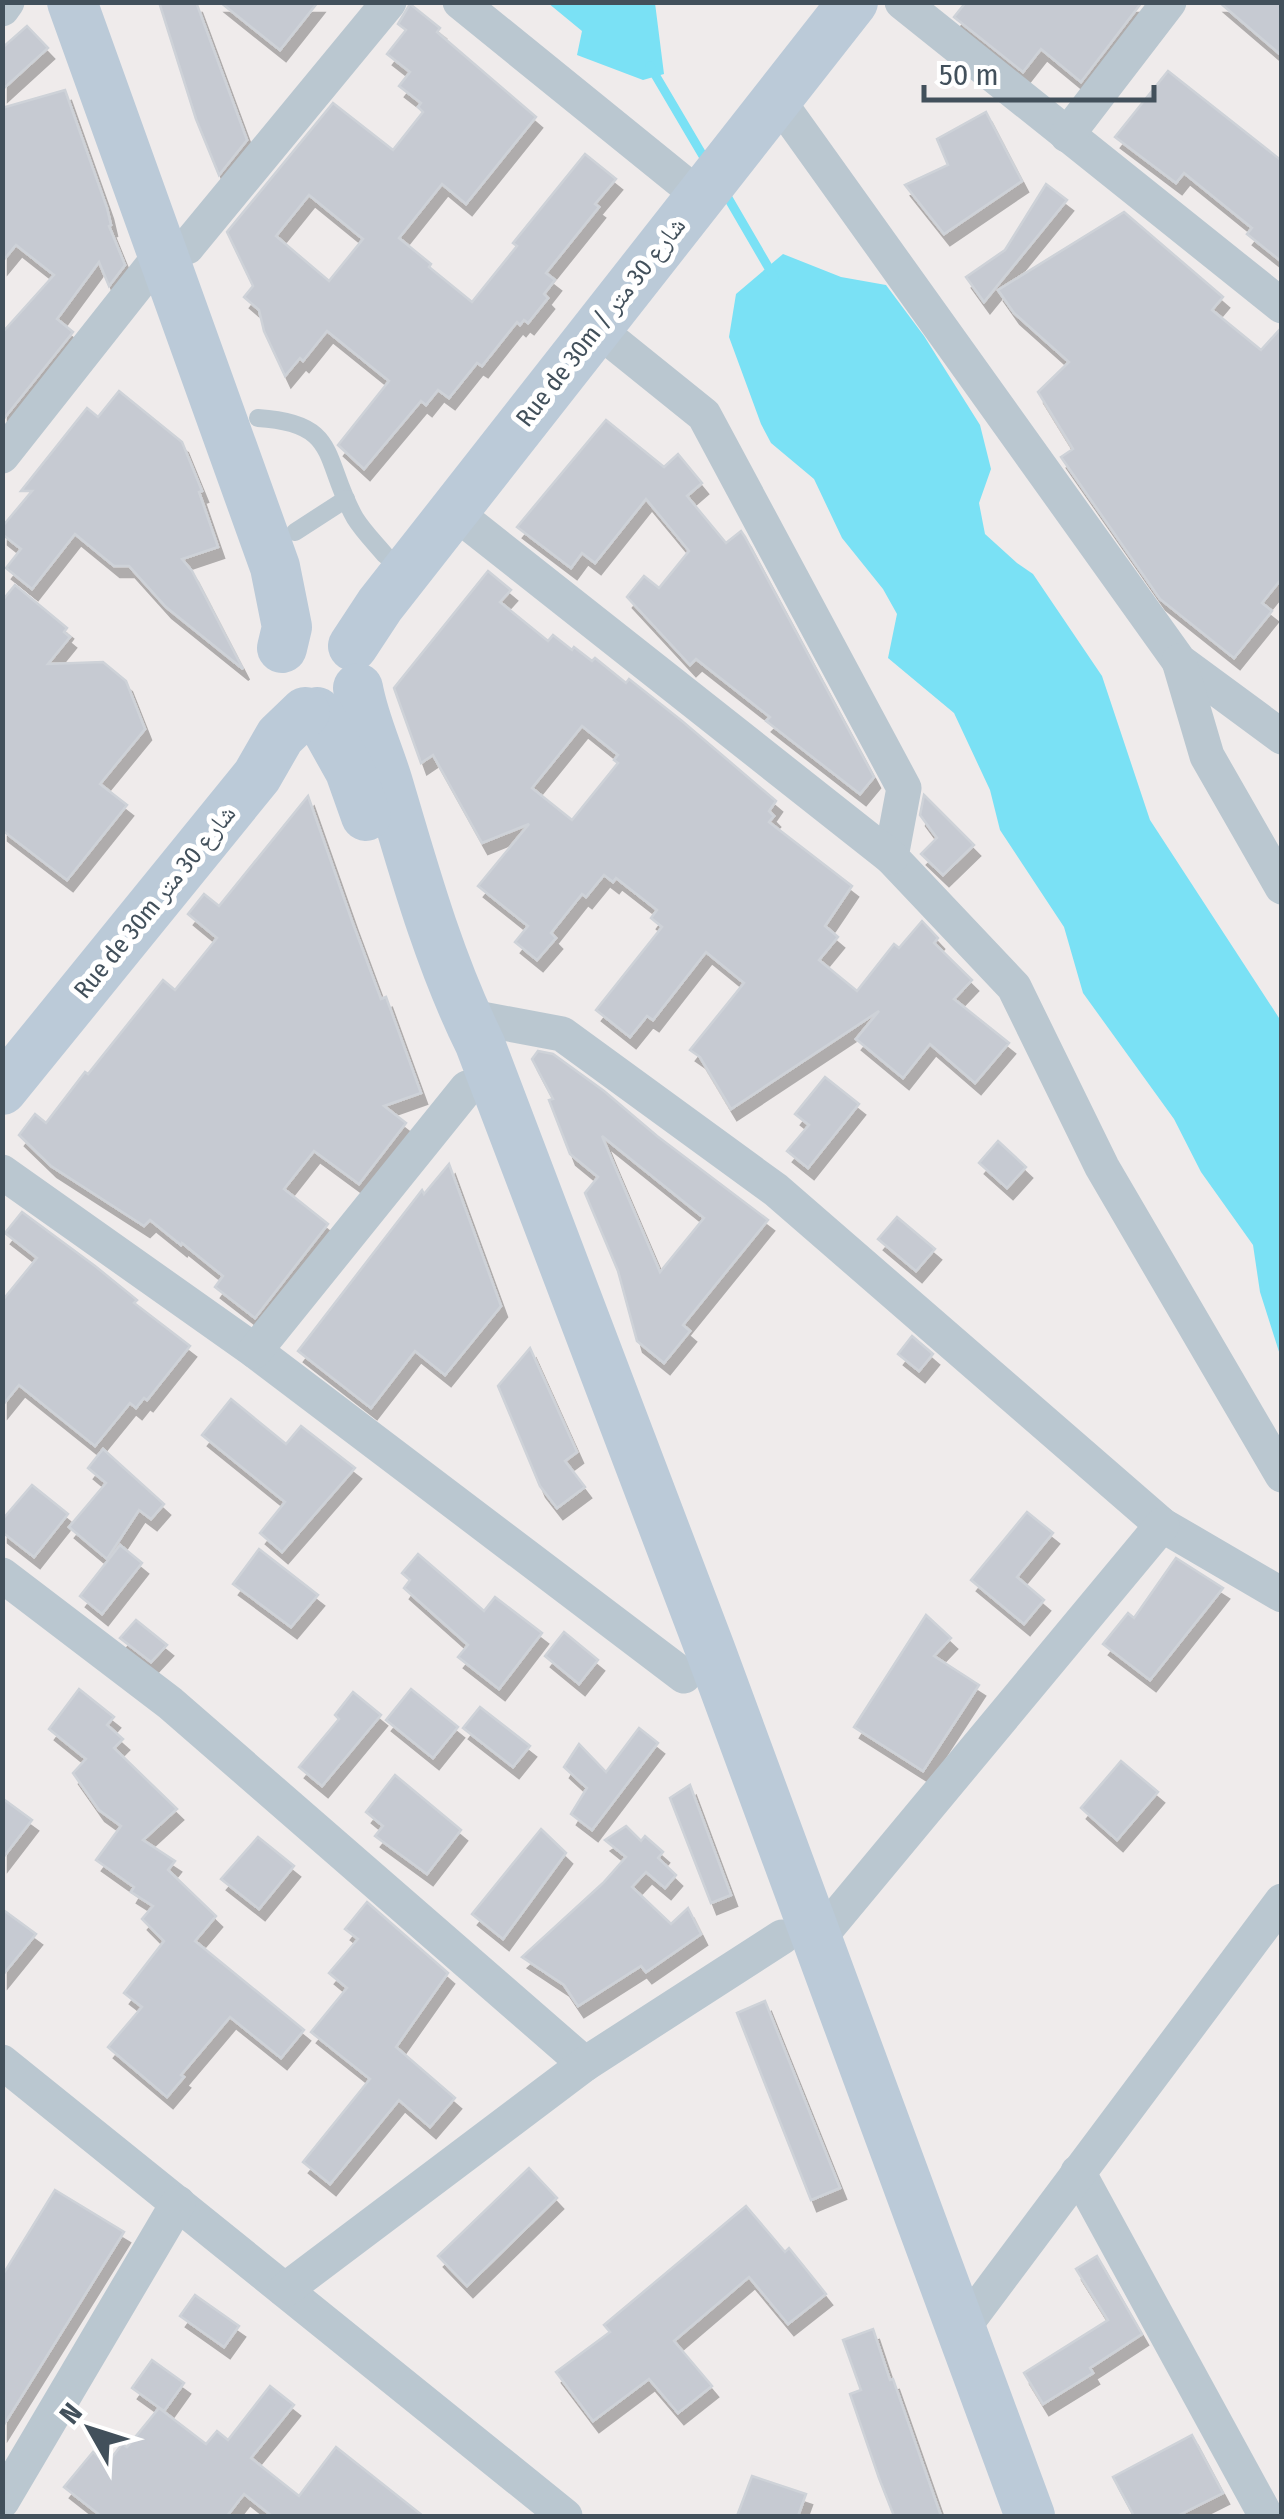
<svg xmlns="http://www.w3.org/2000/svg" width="1284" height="2519" viewBox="0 0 1284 2519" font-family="'Fira Sans Condensed','Noto Naskh Arabic',sans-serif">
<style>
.water{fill:#7ae1f5}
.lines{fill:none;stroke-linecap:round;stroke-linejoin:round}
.stream{stroke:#7ae1f5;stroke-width:9}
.building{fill:#c6cad2;stroke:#ced2d8;stroke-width:2.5;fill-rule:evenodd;filter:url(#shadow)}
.lane{stroke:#bac7d0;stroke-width:18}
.street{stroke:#bac7d0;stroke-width:35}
.secondary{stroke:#bbcad8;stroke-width:50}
.labels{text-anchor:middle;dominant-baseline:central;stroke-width:10;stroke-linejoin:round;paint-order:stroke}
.street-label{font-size:25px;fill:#42505b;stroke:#fff}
</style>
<defs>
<filter id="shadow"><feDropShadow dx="6" dy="11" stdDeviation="0" flood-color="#0004"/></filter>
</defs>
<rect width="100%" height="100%" fill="#efebeb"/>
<g class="water">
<path d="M548,3H655L664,74L643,80L577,55L582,31Z"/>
<path d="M783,254L841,277L886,285L924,336L980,425L991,469L979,503L985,534L1017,563L1033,574L1102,676L1150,820L1281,1021V1358L1260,1292L1253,1245L1201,1172L1174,1119L1083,993L1064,927L1000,830L990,790L954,713L888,658L897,614L883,589L842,538L814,479L771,443L761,424L729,337L736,294Z"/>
</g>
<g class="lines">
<g class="stream">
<path d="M650,66L706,161"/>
<path d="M724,191L774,277"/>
</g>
</g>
<g class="building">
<path d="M159,2H196L247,140L219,175L196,119Z"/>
<path d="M220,2H318L280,50Z"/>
<path d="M966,2H1142L1081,82L1041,49L1023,72L954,17Z"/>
<path d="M1219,2H1282V56Z"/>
<path d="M410,4L440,28L437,32L536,117L466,204L442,184L399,238L431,264L429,267L472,302L517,246L513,243L585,154L616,179L595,204L599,207L546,273L555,280L544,294L548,298L528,323L524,320L520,325L517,322L482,366L477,363L449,398L438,390L426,405L421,401L364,469L338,445L389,381L327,331L303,361L300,358L285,376L264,331L259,310L244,297L253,286L227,232L333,103L393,150L423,112L418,107L421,103L399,86L410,72L387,54L406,30L398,24ZM309,195L363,239L329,281L276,236Z"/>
<path d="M27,26L48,48L2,90V48Z"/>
<path d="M1168,71L1282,161V262L1247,234L1252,228L1184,173L1176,183L1115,137Z"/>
<path d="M65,90L107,208L111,225L109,226L125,265L109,286L99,262L57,319L73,332L2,421V333L54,275L16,245L2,262V108Z"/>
<path d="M986,112L1022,181L944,234L905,185L948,165L937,139Z"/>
<path d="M1046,184L1067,200L984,302L966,277L1005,250Z"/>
<path d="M1124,212L1223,297L1212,310L1261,350L1282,327V578L1262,603L1272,611L1234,658L1160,599L1061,457L1073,449L1038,392L1069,362L1014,313L998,290Z"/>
<path d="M119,391L182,442L202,491L199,492L218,547L182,559L192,571L243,669L166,607L129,566H114L75,534L32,589L6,568L21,549L2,534V527L32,491H21L87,408L98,417Z"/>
<path d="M606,420L664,467L678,454L702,483L687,496L726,543L741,531L745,537L874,777L860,794L766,721L770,717L696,659L690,665L627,597L644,576L659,588L689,551L646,499L595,563L582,553L571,568L517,527Z"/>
<path d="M488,571L511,590L500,602L548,641L553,635L572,650L574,647L592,661L595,658L626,683L629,679L682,721L776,801L769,811L774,816L769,822L852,886L825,926L838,937L819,960L857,991L894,944L899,948L922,921L938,938L934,943L972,980L954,999L1009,1043L975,1083L930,1044L903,1078L856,1039L879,1011L731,1109L700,1057L690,1050L744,983L706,952L653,1020L647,1016L630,1037L596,1010L662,927L651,918L657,910L616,878L613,882L604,875L586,897L582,894L551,933L556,938L537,960L515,942L528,926L478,886L529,824L482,843L433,755L421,763L394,688ZM582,726L618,755L614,760L618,763L572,820L532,788Z"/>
<path d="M15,585L67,628L64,632L70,637L48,664L103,662L126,681L145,729L100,784L127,805L67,880L2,830V601Z"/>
<path d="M924,795L974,845L943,875L921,854L937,838L920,815Z"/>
<path d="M308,796L352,921L381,999L386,997L421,1093L384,1106L406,1123L359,1184L314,1151L284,1189L328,1224L255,1318L215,1287L223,1276L182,1243L181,1245L150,1220L144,1226L51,1166L19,1135L35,1114L46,1123L85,1072L88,1074L163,980L175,990L217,938L188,914L204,894L219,906Z"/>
<path d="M538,1051L553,1054L604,1091L657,1136L768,1220L683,1325L690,1331L664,1363L637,1341L618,1271L585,1193L598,1177L570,1154L549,1100L553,1099L532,1059ZM602,1136L704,1218L660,1272L612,1160Z"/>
<path d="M825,1077L859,1104L808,1168L787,1151L809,1125L795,1114Z"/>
<path d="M998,1141L1026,1167L1007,1188L979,1163Z"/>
<path d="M449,1164L501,1306L445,1375L415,1351L371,1408L298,1351L422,1190L424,1194Z"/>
<path d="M22,1212L95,1266L137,1300L134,1303L190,1346L147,1400L144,1398L136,1408L130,1403L95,1446L19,1385L2,1406V1301L37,1258L5,1233Z"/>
<path d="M897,1217L935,1249L916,1271L878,1239Z"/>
<path d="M912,1336L933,1354L919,1371L898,1354Z"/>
<path d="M530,1348L577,1452L565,1461L585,1487L557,1508L540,1486L498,1386Z"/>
<path d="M231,1399L286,1444L301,1426L355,1468L282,1552L260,1533L285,1502L202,1435Z"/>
<path d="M103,1449L164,1504L151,1519L139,1510L107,1559L69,1527L106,1483L88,1468Z"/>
<path d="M32,1485L68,1514L34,1557L2,1532V1520Z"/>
<path d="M1027,1512L1053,1533L1017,1577L1044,1600L1024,1624L971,1580Z"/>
<path d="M120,1545L142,1563L102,1614L80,1596Z"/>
<path d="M259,1549L318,1595L291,1627L233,1584Z"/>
<path d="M418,1554L484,1611L495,1597L542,1633L499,1689L458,1657L468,1645L404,1588L410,1580L402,1573Z"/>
<path d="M1176,1558L1223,1588L1150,1680L1103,1644L1128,1613L1134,1618Z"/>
<path d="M926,1615L951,1638L934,1656L979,1685L923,1771L854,1727Z"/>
<path d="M136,1620L167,1645L151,1662L120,1638Z"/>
<path d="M564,1632L598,1660L579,1684L545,1656Z"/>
<path d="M79,1689L114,1717L107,1725L123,1739L114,1748L177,1809L143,1840L175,1861L168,1870L216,1916L195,1941L304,2030L281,2058L230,2017L181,2075L184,2077L167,2097L108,2047L142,2007L124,1993L164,1941L142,1919L153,1906L131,1892L134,1887L96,1860L121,1826L99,1810L73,1773L86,1759L49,1729Z"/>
<path d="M411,1689L458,1727L433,1758L386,1720Z"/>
<path d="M353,1692L381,1715L322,1786L299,1767L339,1719L335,1715Z"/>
<path d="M480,1707L530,1746L513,1767L463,1728Z"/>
<path d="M639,1728L658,1743L592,1830L571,1814L587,1788L564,1767L579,1744L606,1772Z"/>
<path d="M1121,1761L1158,1792L1117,1840L1081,1808Z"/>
<path d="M395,1775L461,1830L427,1874L375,1836L383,1826L366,1812Z"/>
<path d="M690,1785L731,1895L711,1903L670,1798Z"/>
<path d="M2,1798L32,1820L2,1859Z"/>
<path d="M626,1826L641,1841L645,1836L663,1852L658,1858L676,1875L665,1888L646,1872L632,1887L671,1924L688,1908L701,1934L646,1972L641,1966L578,2006L564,1985L522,1957L603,1883L626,1857L605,1840Z"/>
<path d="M541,1829L566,1853L503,1939L472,1914Z"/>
<path d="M258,1837L294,1866L259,1909L221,1879Z"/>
<path d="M367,1902L448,1973L396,2047L455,2098L430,2127L399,2100L330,2184L303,2162L370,2079L311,2032L347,1988L329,1973L358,1939L345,1929Z"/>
<path d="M2,1909L36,1934L2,1976Z"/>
<path d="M765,2001L840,2188L811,2200L737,2013Z"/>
<path d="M529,2168L557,2198L467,2286L438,2256Z"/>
<path d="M55,2190L124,2232L2,2428V2276Z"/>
<path d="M746,2206L785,2252L789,2248L826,2294L788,2324L749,2277L674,2341L712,2386L678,2413L649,2379L593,2421L556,2372L610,2332L604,2325Z"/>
<path d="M1097,2256L1142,2334L1090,2368L1093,2373L1043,2404L1024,2373L1108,2320L1076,2269Z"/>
<path d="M195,2295L239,2326L224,2347L180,2316Z"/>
<path d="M873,2329L890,2380L893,2379L941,2516H894L879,2478L850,2394L861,2390L843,2340Z"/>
<path d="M152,2360L184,2383L164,2411L132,2388Z"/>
<path d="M270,2386L294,2405L251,2458L299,2496L336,2447L423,2516H272L244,2494L227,2516H101L64,2487L93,2452L107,2464L122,2444L127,2447L159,2408L206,2444L217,2431L228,2440Z"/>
<path d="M1192,2435L1223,2493L1177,2516H1134L1113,2477Z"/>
<path d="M752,2476L806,2494L798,2516H737Z"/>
</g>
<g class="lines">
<g class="lane">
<path d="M258,418C341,423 322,460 355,518C363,531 375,543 385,555"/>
<path d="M295,532L346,499"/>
</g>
<g class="street">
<path d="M460,2L681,181"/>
<path d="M902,2L1282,306"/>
<path d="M2,9L7,2"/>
<path d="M777,99L1179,661L1282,737"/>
<path d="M1067,135L1169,2"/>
<path d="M187,247L389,2"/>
<path d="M596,328L704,415L904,788L891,857L1014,987L1102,1167L1282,1475"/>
<path d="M2,456L156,261L162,248"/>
<path d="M453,511L891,857"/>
<path d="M1179,661L1207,756L1282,887"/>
<path d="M466,1016L562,1034L776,1190L1162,1525L1282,1595"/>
<path d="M2,1172L255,1351L684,1676"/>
<path d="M255,1351L467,1088"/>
<path d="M2,1575L170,1703L585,2064"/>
<path d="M818,1939L1162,1525"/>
<path d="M2,2062L565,2516"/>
<path d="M1078,2172L1266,2516"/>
<path d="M285,2290L585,2064L782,1937"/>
<path d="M962,2329L1282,1901"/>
<path d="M2,2501L178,2203"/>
</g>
<g class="secondary">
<path d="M72,2L275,567L287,627L282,648"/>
<path d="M353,646L380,605L853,2"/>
<path d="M358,688C364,721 378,750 388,783C414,871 439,961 480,1044L710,1649L1030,2516"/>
<path d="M317,712L350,771L366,816"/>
<path d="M2,1090L257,776L280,736L305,712"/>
</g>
</g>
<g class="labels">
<g class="street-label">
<text transform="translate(601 322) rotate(-52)">Rue de 30m / شارع 30 متر</text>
<text transform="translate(155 902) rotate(-51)">Rue de 30m شارع 30 متر</text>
</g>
</g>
<rect width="1284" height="2519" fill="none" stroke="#42505b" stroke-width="10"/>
<g transform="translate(90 2429) rotate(309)" stroke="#ffffff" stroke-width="8" paint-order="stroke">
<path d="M0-8L18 38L0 25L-18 38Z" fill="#42505b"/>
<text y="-15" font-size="28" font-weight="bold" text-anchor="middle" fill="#42505b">N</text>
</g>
<path d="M924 85v15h230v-15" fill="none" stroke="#42505b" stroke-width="5"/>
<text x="939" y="85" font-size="30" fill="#42505b" stroke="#ffffff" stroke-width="8" paint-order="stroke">50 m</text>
</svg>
